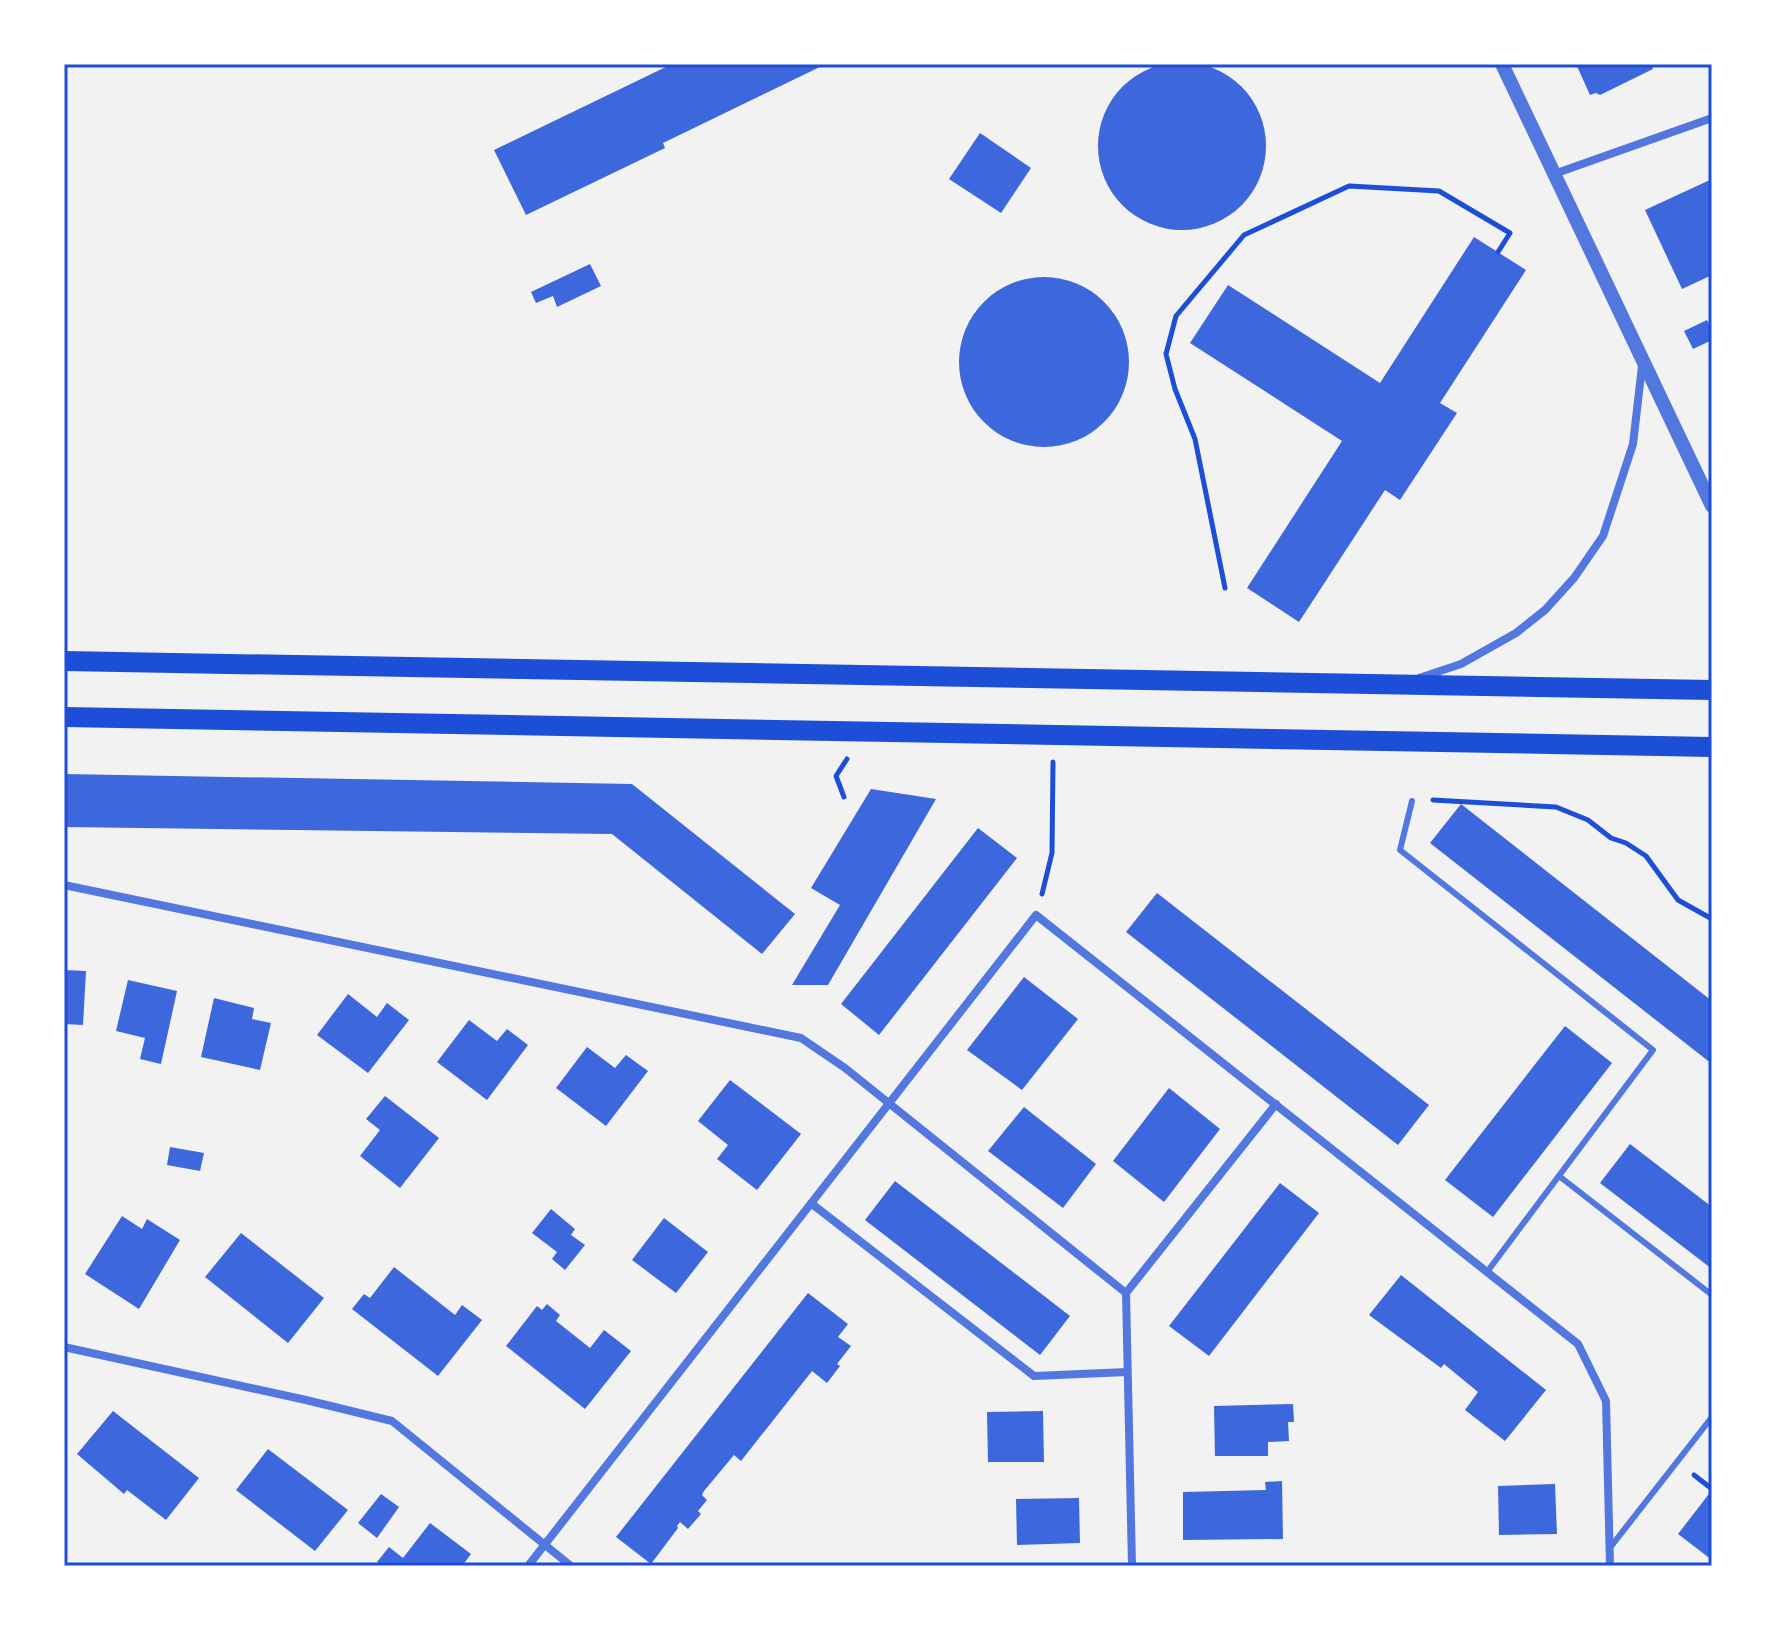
<svg xmlns="http://www.w3.org/2000/svg" width="1776" height="1630" viewBox="0 0 1776 1630" font-family="'Asap Condensed',sans-serif">
<style>
.building{fill:#3d67dc}
.lines{fill:none;stroke-linecap:round;stroke-linejoin:round}
.path{stroke:#1d4ed8;stroke-width:5}
.service{stroke:#5277de;stroke-width:6}
.minor{stroke:#5277de;stroke-width:8}
.tertiary{stroke:#5277de;stroke-width:14}
.primary{stroke:#1d4ed8;stroke-width:20}
.neatline{fill:none;stroke:#1d4ed8;stroke-width:3}
</style>
<rect width="100%" height="100%" fill="#f2f2f2"/>
<g class="building">
<circle cx="1182" cy="146" r="84"/>
<path d="M672,64H826L663,143L665,148L526,215L494,150Z"/>
<path d="M1576,64H1651L1653,69L1600,95L1596,93L1590,95Z"/>
<path d="M980,133L1031,168L1001,213L949,179Z"/>
<path d="M1712,179V275L1682,289L1645,210Z"/>
<path d="M1474,237L1526,270L1440,403L1457,413L1400,500L1385,490L1299,622L1247,588L1342,441L1190,343L1228,285L1380,383Z"/>
<path d="M590,264L601,286L557,307L553,296L536,303L531,292Z"/>
<circle cx="1044" cy="362" r="85"/>
<path d="M1707,320L1712,329V340L1693,349L1684,331Z"/>
<path d="M64,774L632,784L795,914L762,954L612,834L64,827Z"/>
<path d="M871,789L936,799L828,985H792L840,905L811,888Z"/>
<path d="M1461,804L1712,1001V1064L1430,843Z"/>
<path d="M978,828L1017,858L879,1035L841,1004Z"/>
<path d="M1157,893L1429,1105L1398,1145L1126,932Z"/>
<path d="M64,970L86,971L83,1025L64,1024Z"/>
<path d="M1024,977L1078,1019L1022,1090L967,1050Z"/>
<path d="M128,980L177,991L161,1064L140,1059L145,1038L116,1031Z"/>
<path d="M348,994L377,1017L387,1003L409,1020L368,1073L317,1035Z"/>
<path d="M214,998L254,1008L252,1019L271,1023L260,1070L201,1057Z"/>
<path d="M469,1020L497,1041L507,1029L528,1045L487,1100L437,1062Z"/>
<path d="M1565,1026L1612,1063L1493,1217L1445,1180Z"/>
<path d="M587,1047L615,1068L626,1055L648,1071L606,1126L556,1088Z"/>
<path d="M730,1080L801,1134L757,1190L717,1159L728,1145L698,1121Z"/>
<path d="M1169,1088L1220,1129L1164,1202L1113,1161Z"/>
<path d="M385,1096L439,1138L400,1188L360,1156L380,1130L366,1119Z"/>
<path d="M1024,1107L1096,1164L1063,1208L988,1151Z"/>
<path d="M1630,1144L1712,1207V1269L1600,1183Z"/>
<path d="M170,1147L204,1153L200,1171L167,1165Z"/>
<path d="M895,1181L1070,1316L1040,1355L865,1220Z"/>
<path d="M1280,1183L1319,1213L1209,1356L1169,1326Z"/>
<path d="M551,1209L575,1229L571,1235L585,1245L565,1270L552,1259L557,1252L532,1233Z"/>
<path d="M122,1216L142,1229L147,1219L180,1240L139,1309L85,1274Z"/>
<path d="M664,1218L708,1252L676,1293L632,1260Z"/>
<path d="M241,1233L324,1298L288,1343L205,1277Z"/>
<path d="M394,1267L455,1315L462,1305L482,1320L438,1376L352,1309L364,1294L370,1298Z"/>
<path d="M1401,1275L1546,1390L1505,1441L1465,1410L1478,1392L1444,1364L1441,1368L1369,1315Z"/>
<path d="M808,1293L848,1324L838,1337L851,1346L837,1364L840,1366L827,1383L812,1371L741,1461L734,1455L704,1491L702,1495L707,1500L698,1511L701,1514L688,1529L680,1522L677,1526L678,1528L651,1564L616,1537Z"/>
<path d="M547,1304L560,1315L556,1321L590,1348L604,1330L631,1351L585,1409L506,1346L537,1306L542,1310Z"/>
<path d="M1293,1404L1294,1422H1288L1289,1441L1268,1442V1456H1215L1214,1406Z"/>
<path d="M113,1411L199,1478L166,1520L127,1490L124,1494L77,1454Z"/>
<path d="M1043,1411L1044,1462H988L987,1412Z"/>
<path d="M268,1449L348,1510L315,1551L236,1490Z"/>
<path d="M1282,1481L1283,1539L1183,1540V1492L1266,1490L1265,1482Z"/>
<path d="M1555,1484L1557,1534L1499,1535L1498,1486Z"/>
<path d="M1712,1490V1560L1678,1534Z"/>
<path d="M381,1494L399,1507L377,1538L358,1523Z"/>
<path d="M1079,1498L1080,1543L1017,1545L1016,1499Z"/>
<path d="M430,1523L471,1554L462,1566H382L377,1562L389,1547L403,1558Z"/>
</g>
<g class="lines">
<g class="path">
<path d="M1225,588L1195,439L1175,389L1166,354L1176,316L1244,235L1349,186L1439,191L1510,233L1498,252"/>
<path d="M844,797L836,776L847,759"/>
<path d="M1433,800L1556,807L1588,820L1611,838L1626,843L1646,856L1678,900L1712,919"/>
<path d="M1042,894L1052,853L1053,762"/>
<path d="M1694,1475L1712,1489"/>
</g>
<g class="service">
<path d="M1412,801L1400,850L1653,1050L1487,1272"/>
<path d="M1559,1176L1712,1295"/>
<path d="M1609,1549L1712,1417"/>
</g>
<g class="minor">
<path d="M1554,174L1712,118"/>
<path d="M1419,678L1461,664L1516,633L1545,610L1574,578L1603,536L1633,444L1642,366"/>
<path d="M64,885L801,1038L845,1068L1126,1293"/>
<path d="M812,1204L1034,1376L1127,1372"/>
<path d="M1126,1293L1132,1566"/>
<path d="M1126,1293L1276,1104"/>
<path d="M64,1347L306,1400L392,1421L571,1566"/>
<path d="M528,1566L1036,915L1578,1344L1606,1401L1610,1566"/>
</g>
<path class="tertiary" d="M1502,64L1712,506"/>
<g class="primary">
<path d="M64,661L1712,690"/>
<path d="M64,717L1712,747"/>
</g>
</g>
<rect width="1776" height="1630" fill="none" stroke="#ffffff" stroke-width="132"/>
<rect x="66" y="66" width="1644" height="1498" class="neatline"/>
</svg>
